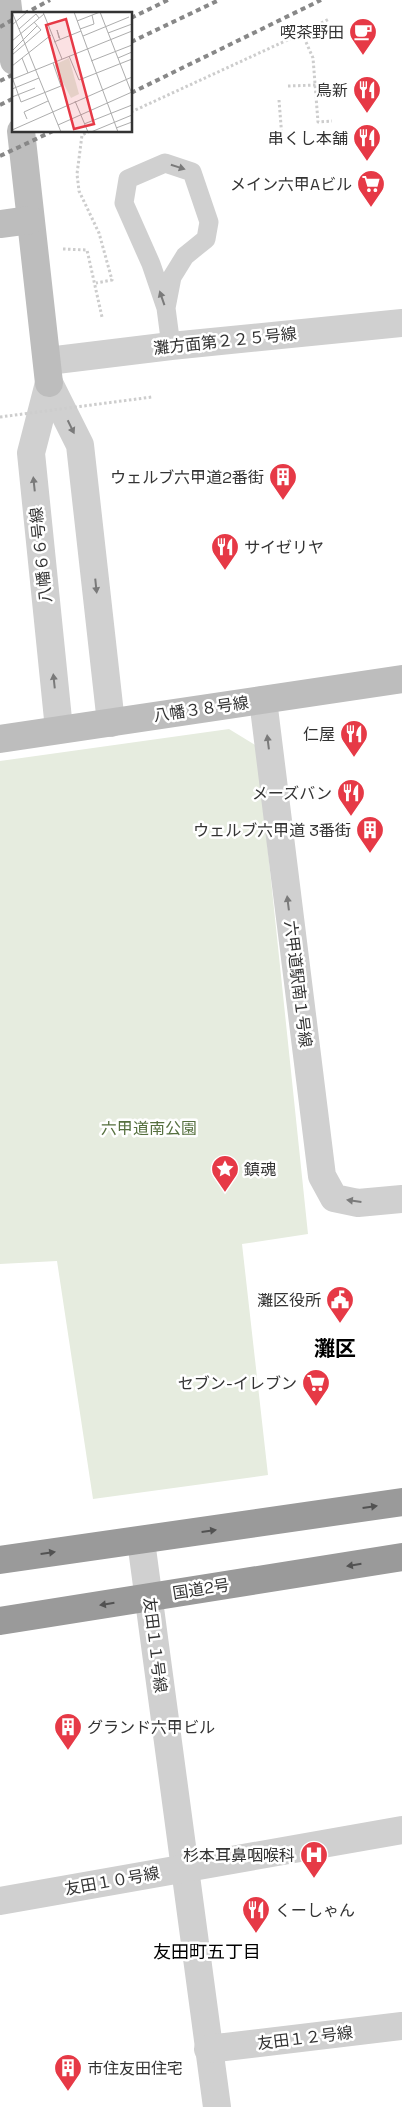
<svg xmlns="http://www.w3.org/2000/svg" width="402" height="2107" viewBox="0 0 402 2107" font-family="'Space Grotesk','Noto Sans JP',sans-serif">
<style>
.green{fill:#e6ecdf}
.lines{fill:none;stroke-linecap:round;stroke-linejoin:round}
.path{stroke:#cdcdcd;stroke-width:3;stroke-dasharray:2.5 2.5;stroke-linecap:butt}
.lane{stroke:#d0d0d0;stroke-width:19}
.street{stroke:#d0d0d0;stroke-width:28}
.secondary{stroke:#bdbdbd;stroke-width:28}
.highway{stroke:#9a9a9a;stroke-width:28}
.rail{stroke:#888;stroke-width:4;stroke-dasharray:5 4;stroke-linecap:butt}
.path-bridge{stroke:#cdcdcd;stroke-width:3;stroke-dasharray:2.5 2.5;stroke-linecap:butt}
.oneway{fill:#7a7a7a}
.oneway2{fill:#525252}
.labels{text-anchor:middle;dominant-baseline:central;stroke-width:5;stroke-linejoin:round;paint-order:stroke}
.poi-label{font-size:16px;fill:#333;stroke:#fff;text-anchor:end}
.street-label{font-size:16px;fill:#333;stroke:#fff}
.park-label{font-size:16px;fill:#56703f;stroke:#fff}
.neighbourhood-label{font-size:18px;fill:#000;stroke:#fff}
.district-label{font-size:21px;font-weight:bold;fill:#000;stroke:#fff}
.inset-road{fill:none;stroke:#adadad;stroke-width:1}
.view{fill:#e63946;fill-opacity:0.15;stroke:#e63946;stroke-width:2.5}
.inset-edge{fill:none;stroke:#333;stroke-width:2.5}
</style>
<rect width="100%" height="100%" fill="#fff"/>
<path class="green" d="M229,729L257,746L308,1234L242,1244L268,1475L93,1499L57,1261L0,1264V761Z"/>
<g class="lines">
<g class="path">
<path d="M302,33L313,58L318,122L332,121"/>
<path d="M288,86L316,85"/>
<path d="M279,100L282,138"/>
<path d="M131,112L294,37L329,19"/>
<path d="M90,131L82,135L77,174L79,191L99,233L112,280L96,283"/>
<path d="M63,249L87,250L102,317"/>
</g>
<path class="lane" d="M166,308L172,277L185,256L206,239L209,222L192,172L165,163L128,179L124,203L151,264L166,308L171,346"/>
<g class="street">
<path d="M48,361L171,346L402,323"/>
<path d="M49,383L31,453L59,729"/>
<path d="M49,383L80,445L111,723"/>
<path d="M263,700L322,1176L334,1198L358,1203L402,1199"/>
<path d="M141,1541L217,2107"/>
<path d="M0,1901L402,1830"/>
<path d="M208,2049L402,2026"/>
</g>
<g class="secondary">
<path d="M7,0L14,61"/>
<path d="M21,131L49,383"/>
<path d="M0,224L30,220"/>
<path d="M0,739L402,679"/>
</g>
<g class="highway">
<path d="M0,1560L402,1502"/>
<path d="M0,1621L402,1557"/>
</g>
<g class="rail">
<path d="M24,14L50,0"/>
<path d="M131,18L168,0"/>
<path d="M0,27L14,19"/>
<path d="M131,42L219,0"/>
<path d="M0,81L14,74"/>
<path d="M131,93L321,0"/>
<path d="M0,105L14,98"/>
<path d="M0,156L53,131"/>
</g>
<path class="path-bridge" d="M0,417L152,397"/>
</g>
<defs><path id="oneway-solid" d="M-6-.8H1V-3.2L6.5 0L1 3.2V.8H-6Z" transform="scale(1.25)"/></defs>
<g class="oneway">
<use href="#oneway-solid" transform="translate(178 167) rotate(18)"/>
<use href="#oneway-solid" transform="translate(162 298) rotate(-109)"/>
<use href="#oneway-solid" transform="translate(71 427) rotate(64)"/>
<use href="#oneway-solid" transform="translate(34 484) rotate(-96)"/>
<use href="#oneway-solid" transform="translate(96 586) rotate(84)"/>
<use href="#oneway-solid" transform="translate(54 681) rotate(-96)"/>
<use href="#oneway-solid" transform="translate(268 742) rotate(-97)"/>
<use href="#oneway-solid" transform="translate(288 903) rotate(-97)"/>
<use href="#oneway-solid" transform="translate(354 1201) rotate(-172)"/>
</g>
<g class="oneway2">
<use href="#oneway-solid" transform="translate(370 1507) rotate(-8)"/>
<use href="#oneway-solid" transform="translate(209 1531) rotate(-8)"/>
<use href="#oneway-solid" transform="translate(48 1553) rotate(-8)"/>
<use href="#oneway-solid" transform="translate(354 1565) rotate(171)"/>
<use href="#oneway-solid" transform="translate(107 1604) rotate(171)"/>
</g>
<defs>
<symbol id="cafe-pin" viewBox="-11 -11 22 30"><path d="M0 17L-7.5 6A9.5 9.5 0 1 1 7.5 6Z" fill="#e63946" stroke="#fff"/><path d="M-5.5-4.5H6V0H3Q3 3.5 0 3.5H-2.5Q-5.5 3.5-5.5 0ZM3-3.2v2h1.7v-2ZM-6 4.5H4V6H-6Z" fill="#fff"/></symbol>
<symbol id="restaurant-pin" viewBox="-11 -11 22 30"><path d="M0 17L-7.5 6A9.5 9.5 0 1 1 7.5 6Z" fill="#e63946" stroke="#fff"/><path d="M-5-6h1v4h1v-4h1v4h1v-4h1v5L-1.5 .5V6h-2V.5L-5-1ZM5-6V6H3V1.5H1.5Q1.5-4 5-6Z" fill="#fff"/></symbol>
<symbol id="supermarket-pin" viewBox="-11 -11 22 30"><path d="M0 17L-7.5 6A9.5 9.5 0 1 1 7.5 6Z" fill="#e63946" stroke="#fff"/><path d="M-6-5.5h2.5l.6 2H6L4.5 2H-2.5L-4.4-4H-6ZM-1.5 3.2a1.3 1.3 0 1 0 .1 0ZM3 3.2a1.3 1.3 0 1 0 .1 0Z" fill="#fff"/></symbol>
<symbol id="building-pin" viewBox="-11 -11 22 30"><path d="M0 17L-7.5 6A9.5 9.5 0 1 1 7.5 6Z" fill="#e63946" stroke="#fff"/><path d="M-4-6H4V6H1V3H-1V6H-4ZM-2.5-4.3h1.7v1.8h-1.7ZM.8-4.3h1.7v1.8H.8ZM-2.5-1h1.7V.8h-1.7ZM.8-1h1.7V.8H.8Z" fill="#fff"/></symbol>
<symbol id="sight-pin" viewBox="-11 -11 22 30"><path d="M0 17L-7.5 6A9.5 9.5 0 1 1 7.5 6Z" fill="#e63946" stroke="#fff"/><path d="M0-6L1.8-2.2L6-1.7L2.9 1.2L3.7 5.4L0 3.3L-3.7 5.4L-2.9 1.2L-6-1.7L-1.8-2.2Z" fill="#fff"/></symbol>
<symbol id="civic-pin" viewBox="-11 -11 22 30"><path d="M0 17L-7.5 6A9.5 9.5 0 1 1 7.5 6Z" fill="#e63946" stroke="#fff"/><path d="M-.6-6.5H3V-4.5H.6V-3L4-1V1h2V6H-6V1h2V-1L-.6-3ZM-1.2 2.5V6h2.4V2.5Z" fill="#fff"/></symbol>
<symbol id="hospital-pin" viewBox="-11 -11 22 30"><path d="M0 17L-7.5 6A9.5 9.5 0 1 1 7.5 6Z" fill="#e63946" stroke="#fff"/><path d="M-5-5h3v3.5h4V-5h3V5h-3V1.5h-4V5h-3Z" fill="#fff"/></symbol>
</defs>
<g fill-rule="evenodd">
<use href="#cafe-pin" x="347" y="16" width="32" height="43"/>
<use href="#restaurant-pin" x="351" y="74" width="32" height="43"/>
<use href="#restaurant-pin" x="351" y="122" width="32" height="43"/>
<use href="#supermarket-pin" x="355" y="168" width="32" height="43"/>
<use href="#building-pin" x="267" y="461" width="32" height="43"/>
<use href="#restaurant-pin" x="209" y="531" width="32" height="43"/>
<use href="#restaurant-pin" x="338" y="718" width="32" height="43"/>
<use href="#restaurant-pin" x="335" y="777" width="32" height="43"/>
<use href="#building-pin" x="354" y="814" width="32" height="43"/>
<use href="#sight-pin" x="209" y="1153" width="32" height="43"/>
<use href="#civic-pin" x="324" y="1284" width="32" height="43"/>
<use href="#supermarket-pin" x="300" y="1367" width="32" height="43"/>
<use href="#building-pin" x="52" y="1711" width="32" height="43"/>
<use href="#hospital-pin" x="298" y="1839" width="32" height="43"/>
<use href="#restaurant-pin" x="240" y="1894" width="32" height="43"/>
<use href="#building-pin" x="52" y="2052" width="32" height="43"/>
</g>
<g class="labels">
<g class="poi-label">
<text x="344" y="32">喫茶野田</text>
<text x="348" y="90">鳥新</text>
<text x="348" y="138">串くし本舗</text>
<text x="352" y="184">メイン六甲Aビル</text>
<text x="264" y="477">ウェルブ六甲道2番街</text>
<text x="244" y="547" text-anchor="start">サイゼリヤ</text>
<text x="335" y="734">仁屋</text>
<text x="332" y="793">メーズバン</text>
<text x="351" y="830">ウェルブ六甲道 3番街</text>
<text x="244" y="1169" text-anchor="start">鎮魂</text>
<text x="321" y="1300">灘区役所</text>
<text x="297" y="1383">セブン-イレブン</text>
<text x="87" y="1727" text-anchor="start">グランド六甲ビル</text>
<text x="295" y="1855">杉本耳鼻咽喉科</text>
<text x="275" y="1910" text-anchor="start">くーしゃん</text>
<text x="87" y="2068" text-anchor="start">市住友田住宅</text>
</g>
<g class="street-label">
<text transform="translate(225 341) rotate(-6)">灘方面第２２５号線</text>
<text transform="translate(41 555) rotate(-96)">八幡６６号線</text>
<text transform="translate(201 709) rotate(-8)">八幡３８号線</text>
<text transform="translate(298 984) rotate(83)">六甲道駅南１号線</text>
<text transform="translate(201 1589) rotate(-9)">国道2号</text>
<text transform="translate(155 1645) rotate(83)">友田１１号線</text>
<text transform="translate(112 1881) rotate(-10)">友田１０号線</text>
<text transform="translate(305 2038) rotate(-7)">友田１２号線</text>
</g>
<g class="park-label">
<text x="149" y="1128">六甲道南公園</text>
</g>
<g class="neighbourhood-label">
<text x="207" y="1951">友田町五丁目</text>
</g>
<g class="district-label">
<text x="335" y="1348">灘区</text>
</g>
</g>
<g transform="translate(12 12)">
<rect width="120" height="120" fill="#fff"/>
<path d="M57,46L67,82L59,86L42,53Z" fill="#e6ecdf"/>
<path class="inset-road" d="M0,0L49,120M31,0L50,47M62,0L106,120M88,0L120,82M65,9L88,0M0,13L15,0M7,17L24,2L27,6M68,17L82,12L80,3M96,21L120,12M71,24L117,5M47,26L45,18L48,27M0,29L32,2M42,30L69,19M0,39L25,14M0,43L29,18L22,10M57,44L67,68L120,47M10,46L16,61M106,46L120,40M79,49L120,33M0,54L39,23M0,65L9,90L49,74L41,51M1,67L120,19M0,77L27,66M0,85L23,76M63,89L76,120M15,107L12,100L36,89M72,112L120,93M46,113L120,80M104,116L120,110M0,118L120,65M79,120L120,103"/>
<path class="view" d="M54,7L82,112L62,117L34,13Z"/>
<rect width="120" height="120" class="inset-edge"/>
</g>
</svg>
